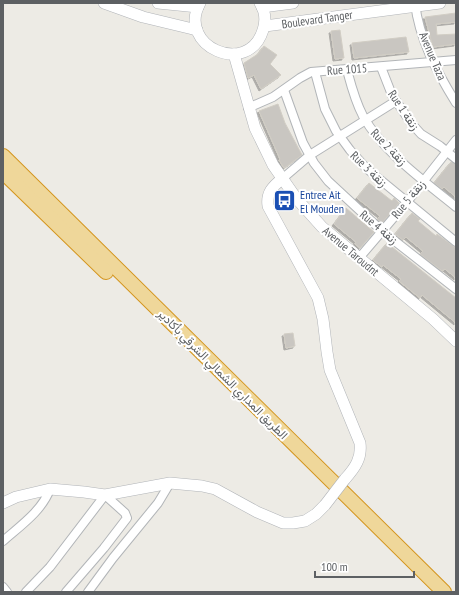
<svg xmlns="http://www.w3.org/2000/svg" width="459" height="595" viewBox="0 0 459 595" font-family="'PT Sans Narrow',Vazirmatn,sans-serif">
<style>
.building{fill:#c9c6c1;stroke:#d1cdc4;filter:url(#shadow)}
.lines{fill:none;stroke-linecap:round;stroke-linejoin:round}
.street-casing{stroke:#b2b5b8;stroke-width:10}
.secondary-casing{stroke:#b1b4b8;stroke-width:12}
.highway-casing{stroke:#d4951e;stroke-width:16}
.street{stroke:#fff;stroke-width:8}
.secondary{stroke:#fff;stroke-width:11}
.highway{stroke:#efd79a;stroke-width:14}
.secondary-bridge-casing{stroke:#b1b4b8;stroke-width:12;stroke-linecap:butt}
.secondary-bridge{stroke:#fff;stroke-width:11}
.labels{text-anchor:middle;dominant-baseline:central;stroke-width:4;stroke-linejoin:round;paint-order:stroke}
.street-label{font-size:12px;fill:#5d6063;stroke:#fff}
.transit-label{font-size:12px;fill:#164399;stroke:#fff;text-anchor:start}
</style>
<defs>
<filter id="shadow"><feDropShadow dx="-2" dy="2" stdDeviation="0" flood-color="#0004"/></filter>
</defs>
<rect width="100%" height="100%" fill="#edebe5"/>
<g class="building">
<path d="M456,13V22L436,24L437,35L456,34V44L433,47L425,17Z"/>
<path d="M340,30L344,58L335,59L331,31Z"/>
<path d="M406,37L409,52L354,58L352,43Z"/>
<path d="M264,46L277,55L270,64L281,75L261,89L254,75L248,78L244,63L258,54Z"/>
<path d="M278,104L285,123L302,155L284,168L279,160L280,159L259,111Z"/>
<path d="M451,162L456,164V197L444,187L442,189L434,183Z"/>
<path d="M369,183L392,201L394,198L399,203L382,223L377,219L380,216L357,198Z"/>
<path d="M346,208L374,232L360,248L355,244L356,242L334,224Z"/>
<path d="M412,213L420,219L418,221L436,236L437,234L456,248V278L445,269L442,271L420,254L423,251L406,237L403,240L395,234Z"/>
<path d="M387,243L456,298V323L422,295L420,298L399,281L401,279L383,265L382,267L373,260Z"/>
<path d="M293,333L295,346L286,348L284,334Z"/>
</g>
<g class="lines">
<defs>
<g id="street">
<path d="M415,3C419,39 437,72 456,103"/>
<path d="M381,67L392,95L411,123L421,134L440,146L456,159"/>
<path d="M347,70C351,85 355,101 363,116C383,152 424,181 456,207"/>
<path d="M315,72L325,109L336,131L350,150L366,168L456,242"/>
<path d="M284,90L303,143L314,163L328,181L382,231L456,289"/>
<path d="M248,108L273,97L300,78L311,72L456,60"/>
<path d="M282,179L310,155L396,101"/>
<path d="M359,258L407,202L456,140"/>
<path d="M3,541C20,526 42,511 50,489"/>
<path d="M3,587L7,592"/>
<path d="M26,592L50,567L105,495L125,513L127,518L104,548L66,592"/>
<path d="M88,592L113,558L158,503L170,483"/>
</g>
<g id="secondary">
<path d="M104,3L143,17L197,30"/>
<path d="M158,3L198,7"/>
<path d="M200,3C176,46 248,78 263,30C266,21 265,11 260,3"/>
<path d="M262,7L293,3"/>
<path d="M265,26L440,3"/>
<path d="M234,54L255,128L273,165L296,198L322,227L433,319L456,341"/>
<path d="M282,179C273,186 266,193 268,206L318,298L323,319L327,352L330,370L360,443C362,458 355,468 345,479"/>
<path d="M3,503L16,497L50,489L84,492L105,495L170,483L202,486L215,489L257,512L283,523H293L305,521L316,514L325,505"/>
</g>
<g id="highway">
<path d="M3,156L444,592"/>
<path d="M3,172L106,272"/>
</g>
</defs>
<use href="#street" class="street-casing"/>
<use href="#secondary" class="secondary-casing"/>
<use href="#highway" class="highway-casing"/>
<use href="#street" class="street"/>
<use href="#secondary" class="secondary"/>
<use href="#highway" class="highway"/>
<defs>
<path id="secondary-bridge" d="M325,505L345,479"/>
</defs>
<use href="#secondary-bridge" class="secondary-bridge-casing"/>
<use href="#secondary-bridge" class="secondary-bridge"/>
</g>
<defs>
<symbol id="bus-square" viewBox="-11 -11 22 22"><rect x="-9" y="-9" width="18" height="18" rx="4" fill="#1a4fb4" stroke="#fff"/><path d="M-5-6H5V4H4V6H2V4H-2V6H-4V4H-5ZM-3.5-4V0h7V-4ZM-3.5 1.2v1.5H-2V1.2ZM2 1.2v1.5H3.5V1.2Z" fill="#fff"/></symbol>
</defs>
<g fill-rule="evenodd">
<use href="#bus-square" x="272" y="188" width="25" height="25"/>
</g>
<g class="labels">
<g class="street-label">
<text transform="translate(317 19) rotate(-8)">Boulevard Tanger</text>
<text transform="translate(433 56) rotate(67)">Avenue Taza</text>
<text transform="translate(347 69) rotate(-4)">Rue 1015</text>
<text transform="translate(404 110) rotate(56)">Rue 1 زنقة</text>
<text transform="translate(389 147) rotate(46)">Rue 2 زنقة</text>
<text transform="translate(369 169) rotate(44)">Rue 3 زنقة</text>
<text transform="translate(408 199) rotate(-51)">Rue 5 زنقة</text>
<text transform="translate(379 227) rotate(40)">Rue 4 زنقة</text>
<text transform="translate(351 251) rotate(40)">Avenue Taroudnt</text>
<text transform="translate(223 374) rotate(45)">الطريق المداري الشمالي الشرقي بأكادير</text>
</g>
<g class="transit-label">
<text x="300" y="194">Entree Ait<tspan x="300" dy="14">El Mouden</tspan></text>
</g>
</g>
<rect width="459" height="595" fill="none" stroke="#5d6063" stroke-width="8"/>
<path d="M315 571v6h99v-6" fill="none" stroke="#5d6063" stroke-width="2"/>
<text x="321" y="571" font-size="12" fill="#5d6063" stroke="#ffffff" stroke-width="3" paint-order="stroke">100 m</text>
</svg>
